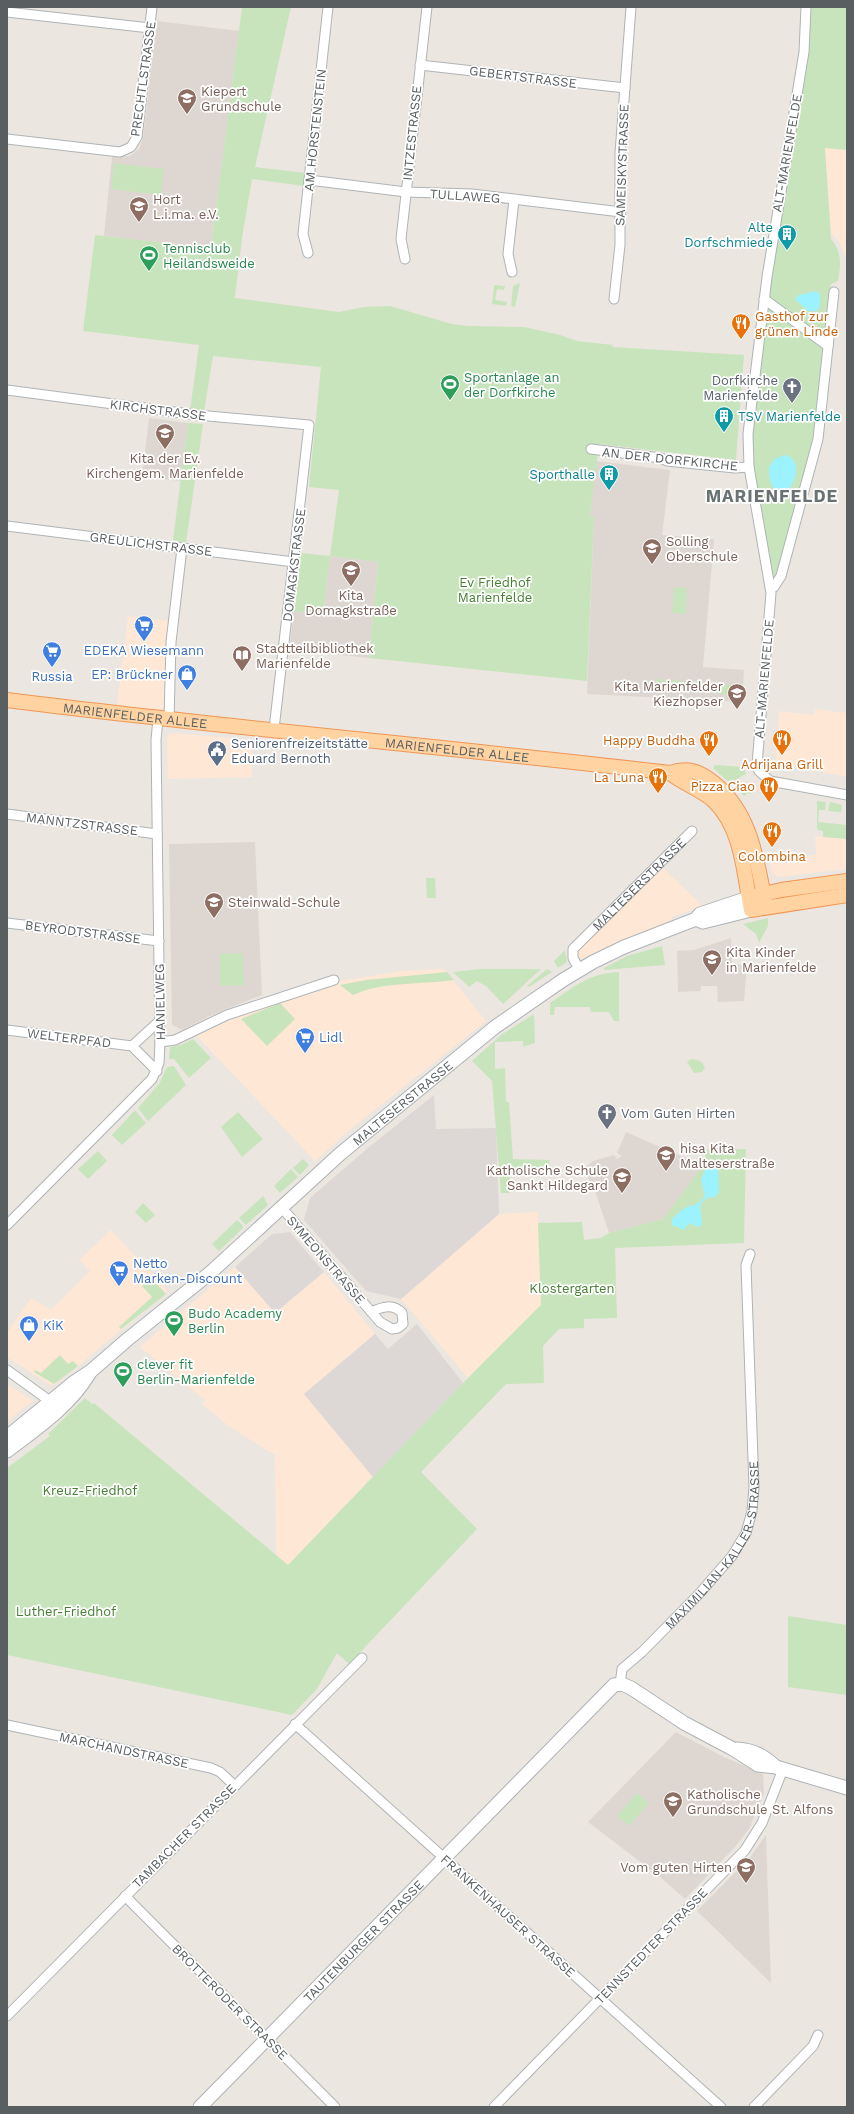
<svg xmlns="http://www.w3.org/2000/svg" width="854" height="2114" viewBox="0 0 854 2114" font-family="'Work Sans',sans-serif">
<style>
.commercial{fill:#fee7d4}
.industrial{fill:#ddd8d5}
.education{fill:#ded7d1}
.green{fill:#c8e4bc}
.water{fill:#9df2ff}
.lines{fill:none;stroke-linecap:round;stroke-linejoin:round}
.street-casing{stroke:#aeb4b6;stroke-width:11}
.secondary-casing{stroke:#adb3b6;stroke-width:15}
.primary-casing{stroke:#f19654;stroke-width:16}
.street{stroke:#fff;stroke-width:9}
.secondary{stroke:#fff;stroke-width:13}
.primary{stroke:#ffd4a2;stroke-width:14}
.labels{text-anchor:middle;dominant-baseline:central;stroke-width:3.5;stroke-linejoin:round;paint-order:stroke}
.street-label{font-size:13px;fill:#595f61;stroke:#fff}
.education-label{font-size:13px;fill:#785e54;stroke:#fff;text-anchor:start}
.culture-label{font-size:13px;fill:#0d838f;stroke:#fff;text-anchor:end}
.leisure-label{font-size:13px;fill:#27864d;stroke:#fff;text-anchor:start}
.food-label{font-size:13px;fill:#c56008;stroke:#fff;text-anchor:end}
.worship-label{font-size:13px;fill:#5b616d;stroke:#fff;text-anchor:end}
.park-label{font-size:13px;fill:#467f32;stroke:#fff}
.shop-label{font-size:13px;fill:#366cbe;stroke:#fff;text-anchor:start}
.service-label{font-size:13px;fill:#4e5e75;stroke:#fff;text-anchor:start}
.district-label{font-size:17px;font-weight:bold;letter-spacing:1px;fill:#6a7273;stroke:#fff}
</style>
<rect width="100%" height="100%" fill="#ece6e0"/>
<g class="commercial">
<path d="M825,148L847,150V256H845L840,244L831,232L827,175L825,170Z"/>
<path d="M128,616L170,621L166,706L160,710L117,706Z"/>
<path d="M815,709L847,713V777L782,764L776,760L779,711L814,715Z"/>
<path d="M174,733L251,740L252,777L168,779L167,735Z"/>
<path d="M815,836L847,839V869L779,877L772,873L768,855L774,858L816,855Z"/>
<path d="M662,867L703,906L672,917L671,921L627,938L585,959L578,957V950Z"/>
<path d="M444,969L486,1021L347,1132L315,1161L195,1034L231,1017L335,982L401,971Z"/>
<path d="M538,1212L541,1305L468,1378L401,1299L499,1214Z"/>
<path d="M111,1230L168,1291L78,1366L54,1385H50L7,1357V1333L31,1298L51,1310L90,1271L79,1260Z"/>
<path d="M235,1267L275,1313L324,1272L375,1334L304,1394L373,1477L288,1566L276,1556L275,1455L230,1427L202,1404L205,1400L140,1347Z"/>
<path d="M7,1384L33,1401L7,1421Z"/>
</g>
<g class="industrial">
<path d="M434,1095L436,1129L496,1128L499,1214L401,1299L366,1291L304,1220L310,1198L368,1148Z"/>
<path d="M290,1232L324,1272L275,1313L235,1267L272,1234Z"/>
<path d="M417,1324L463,1383L373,1477L304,1394L375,1334L388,1349Z"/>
</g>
<g class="education">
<path d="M157,21L239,31L211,248L104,236L112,157L130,156L139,149L143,138Z"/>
<path d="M149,418L188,423L181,481L142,477Z"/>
<path d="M596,461L670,470L662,535L714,539L703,667L744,670L742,702L587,694L594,518L590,517Z"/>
<path d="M330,556L378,562L369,658L289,650L294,611L323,615Z"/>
<path d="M255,842L262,995L216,1013L182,1030L172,1025L169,844Z"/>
<path d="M731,938L732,964L747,965L744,1001L718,1002L717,986H701V991L678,992L677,951L694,950Z"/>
<path d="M626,1132L681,1156L704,1164L663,1219L609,1233L594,1188L583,1169L593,1161L614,1155L617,1159L622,1156L617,1153Z"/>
<path d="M676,1732L722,1756L763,1774L764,1793L749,1829L735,1847L685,1899L659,1876L588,1822Z"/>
<path d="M766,1835L771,1983L697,1911L751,1856Z"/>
</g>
<g class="green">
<path d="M242,7H291L255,167L306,173L304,186L252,179L242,238L235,298L339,312L364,307L390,306L452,324L468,326L524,327L560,335L577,341L613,345L612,347L744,355L736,460L599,444L590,517H594L587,681L369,658L378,562L330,556L323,615L294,611L301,553L330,556L339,490L309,487L321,367L213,356L204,412L190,410L199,345L83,331L95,235L211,248Z"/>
<path d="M810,7H847V150L825,148L831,239C842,252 841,264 838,281L831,284L814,439L777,574L773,578L752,462V427L773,264L809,45Z"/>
<path d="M114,163L164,169L161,195L111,189Z"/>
<path d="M520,283L515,307L511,306L513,286Z"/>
<path d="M494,285L505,286L504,290L497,289L495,300L507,302L506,306L492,304Z"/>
<path d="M188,423L203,424L186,543L173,540Z"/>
<path d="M674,587L687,588L686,614L672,613Z"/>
<path d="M656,679L732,685L731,695L713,693V687L660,682V689L657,688Z"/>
<path d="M715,765L743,767L746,774L730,783L713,768Z"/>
<path d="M747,785L753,786L752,794L748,793L744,796L739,790Z"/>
<path d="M817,801L826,802L825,810H819L818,822L847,825V839L823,837V831L818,830L817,828Z"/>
<path d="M830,802L842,805L841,812L828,811Z"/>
<path d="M426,878H435L436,898H427Z"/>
<path d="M768,918V926L759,943L756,934L743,924Z"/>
<path d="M662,946L665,965L604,970V968L627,956Z"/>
<path d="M565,950L567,962L558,968L554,961Z"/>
<path d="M243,953L244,985L220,986V954Z"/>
<path d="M479,969H541L503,1004L487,987L477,981L469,987L453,972Z"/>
<path d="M547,969L552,972L529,987L527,986Z"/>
<path d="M447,972L454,980C420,985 384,981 353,995L340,985L366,980Z"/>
<path d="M619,972V1021H614L609,1012H591L590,1007H555L554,1015H550V1003C574,987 589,973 619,972Z"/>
<path d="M280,1003L295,1019L267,1046L241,1019Z"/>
<path d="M534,1014L535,1043L523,1047V1041L495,1042V1069L505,1068L506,1102H509L513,1159L549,1160L550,1172L510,1174V1193H501L492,1081L472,1061L501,1035Z"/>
<path d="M193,1039L211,1058L189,1078L174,1059H169L170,1047L181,1045Z"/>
<path d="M691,1059C699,1060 702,1061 705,1068L702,1072L694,1073L687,1062Z"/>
<path d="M174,1066L186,1085L148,1121L138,1108L159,1084L167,1067Z"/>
<path d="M135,1110L146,1123L122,1145L112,1135Z"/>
<path d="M238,1112L263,1139L242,1157L221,1127Z"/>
<path d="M746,1149L744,1243L615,1248L617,1318L584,1319V1328L559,1329L543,1346L544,1383L506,1384L421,1472L477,1529L349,1664L337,1653L317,1689L292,1715L7,1655V1468L50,1436L48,1434L85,1398L92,1404L94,1403L288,1565L463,1383L541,1305L538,1223L582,1222L584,1240L601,1238L609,1233L663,1219L704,1164L706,1150Z"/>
<path d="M98,1151L107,1161L88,1179L78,1169Z"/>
<path d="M303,1159L309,1165L300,1175L293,1168Z"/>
<path d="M291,1169L298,1177L280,1193L274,1186Z"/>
<path d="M263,1196L268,1205L246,1225L239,1218Z"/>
<path d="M143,1203L155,1215L146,1223L135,1212Z"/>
<path d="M237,1220L244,1227L219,1251L212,1244Z"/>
<path d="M151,1278L166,1294L121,1329L119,1327L152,1297L142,1286Z"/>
<path d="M60,1355L68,1364L73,1361L78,1366L54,1384L34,1372L35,1370L41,1373Z"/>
<path d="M788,1616L847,1625V1695L788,1687Z"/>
<path d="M637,1793L649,1803L629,1826L617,1816Z"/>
</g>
<g class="water">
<path d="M816,291L820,294C820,301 821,306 817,311H808L795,299L799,295Z"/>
<path d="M784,455C802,458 797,480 788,490L777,491C769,485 769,477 769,467L775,459Z"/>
<path d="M713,1163H716L718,1166L719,1192L716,1196C713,1198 709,1197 706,1199C694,1206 705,1217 701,1226L697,1227L689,1223L684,1230L672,1225V1219L684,1208L697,1204L705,1197L701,1180L704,1172Z"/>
</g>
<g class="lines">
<defs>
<g id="street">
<path d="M806,7L804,52L767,277L748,434L749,467L771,593L757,765L759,771L770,781L847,795"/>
<path d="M7,12L150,28"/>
<path d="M420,65L625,88"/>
<path d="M7,139L120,152L131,147L137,137L152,7"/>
<path d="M309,180L406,192L472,194L621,212"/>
<path d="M308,253L303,234L328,7"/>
<path d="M405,259L401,239L427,7"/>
<path d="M512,272L508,254L514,200"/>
<path d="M614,299L620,245V153L631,7"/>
<path d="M764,299L828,346"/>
<path d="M7,390L197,415L309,425L274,729"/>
<path d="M591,449L661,458L667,461L735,468L749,467"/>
<path d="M7,526L294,562"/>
<path d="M770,587H774L781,576L818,439L834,292"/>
<path d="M169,720L171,642L182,548"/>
<path d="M7,814L157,834"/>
<path d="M7,923L159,941"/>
<path id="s1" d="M579,969L573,958V949L692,831"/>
<path d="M7,1030L132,1046L157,1071"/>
<path d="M160,1042L175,1040L227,1015L334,980"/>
<path d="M132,1046L156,1024H160"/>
<path d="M282,1208L380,1322L392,1329L398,1328L403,1324L402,1313C393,1303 382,1307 371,1312"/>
<path d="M7,1225L152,1079L159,1063L160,1042L156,740L158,719"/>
<path d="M7,1370L54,1404"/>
<path id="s2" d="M620,1684L622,1669L642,1652L699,1594L732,1556L746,1533L752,1511L754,1487L746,1265L750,1254"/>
<path d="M295,1724L721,2107"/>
<path d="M7,1725L211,1768L220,1772L235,1786"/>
<path d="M125,1896L335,2107"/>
<path d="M7,2016L362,1658"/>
<path d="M494,2107L745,1850L762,1823L783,1769"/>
<path d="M754,2107L813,2046L818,2035"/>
</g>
<g id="secondary">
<path d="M696,919L703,922L751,910"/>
<path id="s3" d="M7,1437L73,1383L91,1371L128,1339L210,1273L340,1154L495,1027L563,980L593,962L624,947L696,919L700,914L748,898"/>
<path d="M7,1451C37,1428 69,1407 89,1374"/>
<path d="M737,1749C754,1750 764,1756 776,1767"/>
<path id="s4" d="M200,2107L614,1685L622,1684L631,1688L684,1723L733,1749L758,1765L776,1767L847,1788"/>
</g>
<g id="primary">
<path id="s5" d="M7,700C228,728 449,747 670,773C688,767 699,771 714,783C752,814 757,862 766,907"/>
<path d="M670,773C683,784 701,789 714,801C742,828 744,873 751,910L847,895"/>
<path d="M755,896L781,890L847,881"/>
</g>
</defs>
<use href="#street" class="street-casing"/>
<use href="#secondary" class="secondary-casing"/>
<use href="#primary" class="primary-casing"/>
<use href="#street" class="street"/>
<use href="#secondary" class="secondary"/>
<use href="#primary" class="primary"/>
</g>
<defs>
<symbol id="school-pin" viewBox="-11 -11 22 30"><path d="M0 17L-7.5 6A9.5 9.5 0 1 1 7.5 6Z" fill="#8d6e63" stroke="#fff"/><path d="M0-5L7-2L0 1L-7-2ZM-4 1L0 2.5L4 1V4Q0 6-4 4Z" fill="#fff"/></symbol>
<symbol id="building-pin" viewBox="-11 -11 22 30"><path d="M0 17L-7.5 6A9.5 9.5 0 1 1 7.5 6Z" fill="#0f9aa8" stroke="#fff"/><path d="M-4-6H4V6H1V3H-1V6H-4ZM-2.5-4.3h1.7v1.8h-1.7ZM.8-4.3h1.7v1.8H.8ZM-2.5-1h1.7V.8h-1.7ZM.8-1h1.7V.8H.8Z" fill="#fff"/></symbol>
<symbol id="stadium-pin" viewBox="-11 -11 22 30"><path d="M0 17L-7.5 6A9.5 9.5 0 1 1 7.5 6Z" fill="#2e9e5b" stroke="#fff"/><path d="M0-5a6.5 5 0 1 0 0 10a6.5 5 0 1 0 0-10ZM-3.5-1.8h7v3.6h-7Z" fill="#fff"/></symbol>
<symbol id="restaurant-pin" viewBox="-11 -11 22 30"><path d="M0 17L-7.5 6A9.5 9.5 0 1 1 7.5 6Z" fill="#e8710a" stroke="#fff"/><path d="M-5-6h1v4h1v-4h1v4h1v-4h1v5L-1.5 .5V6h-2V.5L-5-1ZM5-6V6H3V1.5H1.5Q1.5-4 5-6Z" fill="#fff"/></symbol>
<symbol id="church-pin" viewBox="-11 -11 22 30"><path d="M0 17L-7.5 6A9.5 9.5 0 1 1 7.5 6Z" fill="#6b7280" stroke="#fff"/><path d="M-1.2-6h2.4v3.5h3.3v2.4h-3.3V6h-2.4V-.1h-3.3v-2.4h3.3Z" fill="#fff"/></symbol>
<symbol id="supermarket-pin" viewBox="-11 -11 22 30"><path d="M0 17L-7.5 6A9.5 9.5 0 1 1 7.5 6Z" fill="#3f7fe0" stroke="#fff"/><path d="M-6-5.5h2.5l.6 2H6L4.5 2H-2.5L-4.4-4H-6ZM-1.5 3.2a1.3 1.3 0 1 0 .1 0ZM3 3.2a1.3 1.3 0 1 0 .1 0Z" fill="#fff"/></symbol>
<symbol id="library-pin" viewBox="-11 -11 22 30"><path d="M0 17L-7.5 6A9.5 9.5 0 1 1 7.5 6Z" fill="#8d6e63" stroke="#fff"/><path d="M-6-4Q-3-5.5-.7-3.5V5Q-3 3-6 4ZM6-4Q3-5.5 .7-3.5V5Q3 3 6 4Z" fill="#fff"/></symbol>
<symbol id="shop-pin" viewBox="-11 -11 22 30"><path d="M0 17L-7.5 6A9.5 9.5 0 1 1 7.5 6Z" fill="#3f7fe0" stroke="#fff"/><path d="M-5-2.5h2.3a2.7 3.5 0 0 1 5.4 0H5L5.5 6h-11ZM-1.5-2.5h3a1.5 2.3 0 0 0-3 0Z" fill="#fff"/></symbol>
<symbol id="civic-pin" viewBox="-11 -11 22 30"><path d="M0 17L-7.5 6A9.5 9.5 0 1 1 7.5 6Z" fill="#5c6f8a" stroke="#fff"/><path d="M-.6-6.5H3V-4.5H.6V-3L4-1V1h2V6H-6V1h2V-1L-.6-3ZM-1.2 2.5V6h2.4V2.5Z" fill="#fff"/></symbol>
</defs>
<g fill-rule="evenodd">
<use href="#school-pin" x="176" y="87" width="22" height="30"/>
<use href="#school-pin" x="128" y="195" width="22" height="30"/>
<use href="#building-pin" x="776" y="223" width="22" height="30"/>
<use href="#stadium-pin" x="138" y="244" width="22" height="30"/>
<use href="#restaurant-pin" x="730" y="312" width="22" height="30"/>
<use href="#stadium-pin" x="439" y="373" width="22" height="30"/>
<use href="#church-pin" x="781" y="376" width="22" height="30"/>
<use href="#building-pin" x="713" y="405" width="22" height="30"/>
<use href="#school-pin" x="154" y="422" width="22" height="30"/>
<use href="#building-pin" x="598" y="463" width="22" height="30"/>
<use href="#school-pin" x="641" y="537" width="22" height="30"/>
<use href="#school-pin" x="340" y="559" width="22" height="30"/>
<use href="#supermarket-pin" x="133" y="614" width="22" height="30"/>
<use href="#supermarket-pin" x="41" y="640" width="22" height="30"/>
<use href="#library-pin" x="231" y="644" width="22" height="30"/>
<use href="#shop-pin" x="176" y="663" width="22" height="30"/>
<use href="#school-pin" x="726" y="682" width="22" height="30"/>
<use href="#restaurant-pin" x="771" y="728" width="22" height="30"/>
<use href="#restaurant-pin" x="698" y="729" width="22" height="30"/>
<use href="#civic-pin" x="206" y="739" width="22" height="30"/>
<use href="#restaurant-pin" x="647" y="766" width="22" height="30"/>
<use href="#restaurant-pin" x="758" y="775" width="22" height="30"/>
<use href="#restaurant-pin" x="761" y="820" width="22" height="30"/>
<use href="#school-pin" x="203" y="891" width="22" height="30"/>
<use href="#school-pin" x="701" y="948" width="22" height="30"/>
<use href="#supermarket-pin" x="294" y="1026" width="22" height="30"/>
<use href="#church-pin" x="596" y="1102" width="22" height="30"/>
<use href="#school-pin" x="655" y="1144" width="22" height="30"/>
<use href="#school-pin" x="611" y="1166" width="22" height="30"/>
<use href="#supermarket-pin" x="108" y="1259" width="22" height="30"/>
<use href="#stadium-pin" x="163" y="1309" width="22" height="30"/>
<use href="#shop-pin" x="18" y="1314" width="22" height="30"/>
<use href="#stadium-pin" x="112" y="1360" width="22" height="30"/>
<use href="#school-pin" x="662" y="1790" width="22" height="30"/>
<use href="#school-pin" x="735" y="1856" width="22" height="30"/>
</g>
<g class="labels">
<g class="street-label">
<text transform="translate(523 77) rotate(7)">GEBERTSTRASSE</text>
<text transform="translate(143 79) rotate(-82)">PRECHTLSTRASSE</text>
<text transform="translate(315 130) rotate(-84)">AM HORSTENSTEIN</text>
<text transform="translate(412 133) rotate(-84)">INTZESTRASSE</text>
<text transform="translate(787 153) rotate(-80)">ALT-MARIENFELDE</text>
<text transform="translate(622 165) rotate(-88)">SAMEISKYSTRASSE</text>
<text transform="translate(465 196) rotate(4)">TULLAWEG</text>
<text transform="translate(158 410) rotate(7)">KIRCHSTRASSE</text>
<text transform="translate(670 459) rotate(6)">AN DER DORFKIRCHE</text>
<text transform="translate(151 544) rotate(7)">GREULICHSTRASSE</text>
<text transform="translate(294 565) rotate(-83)">DOMAGKSTRASSE</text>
<text transform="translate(764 679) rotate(-85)">ALT-MARIENFELDE</text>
<text stroke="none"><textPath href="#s5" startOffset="129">MARIENFELDER ALLEE</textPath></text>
<text stroke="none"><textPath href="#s5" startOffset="453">MARIENFELDER ALLEE</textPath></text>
<text transform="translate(82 824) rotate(7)">MANNTZSTRASSE</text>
<text stroke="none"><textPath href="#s1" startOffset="114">MALTESERSTRASSE</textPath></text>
<text transform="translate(83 932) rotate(7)">BEYRODTSTRASSE</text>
<text transform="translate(160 1002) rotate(-91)">HANIELWEG</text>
<text transform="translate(69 1038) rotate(7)">WELTERPFAD</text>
<text stroke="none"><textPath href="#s3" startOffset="518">MALTESERSTRASSE</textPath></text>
<text transform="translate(326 1260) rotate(49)">SYMEONSTRASSE</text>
<text stroke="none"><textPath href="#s2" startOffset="175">MAXIMILIAN-KALLER-STRASSE</textPath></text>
<text transform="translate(124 1750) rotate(12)">MARCHANDSTRASSE</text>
<text transform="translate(184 1836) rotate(-45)">TAMBACHER STRASSE</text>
<text transform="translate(508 1916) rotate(42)">FRANKENHAUSER STRASSE</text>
<text stroke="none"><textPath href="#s4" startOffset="233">TAUTENBURGER STRASSE</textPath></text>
<text transform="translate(651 1946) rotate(-46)">TENNSTEDTER STRASSE</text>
<text transform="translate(230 2002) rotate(45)">BROTTERODER STRASSE</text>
</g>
<g class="education-label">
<text x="201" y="91">Kiepert<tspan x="201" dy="15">Grundschule</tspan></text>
<text x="153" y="199">Hort<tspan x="153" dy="15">L.i.ma. e.V.</tspan></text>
<text x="165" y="458" text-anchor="middle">Kita der Ev.<tspan x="165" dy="15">Kirchengem. Marienfelde</tspan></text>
<text x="666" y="541">Solling<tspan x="666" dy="15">Oberschule</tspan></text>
<text x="351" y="595" text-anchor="middle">Kita<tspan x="351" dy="15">Domagkstraße</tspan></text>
<text x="256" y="648">Stadtteilbibliothek<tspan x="256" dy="15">Marienfelde</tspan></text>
<text x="723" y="686" text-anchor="end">Kita Marienfelder<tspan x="723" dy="15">Kiezhopser</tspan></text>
<text x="228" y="902">Steinwald-Schule</text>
<text x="726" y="952">Kita Kinder<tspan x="726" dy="15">in Marienfelde</tspan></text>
<text x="680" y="1148">hisa Kita<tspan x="680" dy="15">Malteserstraße</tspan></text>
<text x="608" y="1170" text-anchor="end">Katholische Schule<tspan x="608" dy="15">Sankt Hildegard</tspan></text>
<text x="687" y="1794">Katholische<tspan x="687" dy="15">Grundschule St. Alfons</tspan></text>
<text x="732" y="1867" text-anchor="end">Vom guten Hirten</text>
</g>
<g class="culture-label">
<text x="773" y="227">Alte<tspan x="773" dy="15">Dorfschmiede</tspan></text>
<text x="738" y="416" text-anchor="start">TSV Marienfelde</text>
<text x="595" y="474">Sporthalle</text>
</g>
<g class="leisure-label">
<text x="163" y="248">Tennisclub<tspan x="163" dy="15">Heilandsweide</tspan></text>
<text x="464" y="377">Sportanlage an<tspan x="464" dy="15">der Dorfkirche</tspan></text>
<text x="188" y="1313">Budo Academy<tspan x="188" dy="15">Berlin</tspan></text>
<text x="137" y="1364">clever fit<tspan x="137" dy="15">Berlin-Marienfelde</tspan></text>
</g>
<g class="food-label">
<text x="755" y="316" text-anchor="start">Gasthof zur<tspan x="755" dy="15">grünen Linde</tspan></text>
<text x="695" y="740">Happy Buddha</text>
<text x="782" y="764" text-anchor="middle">Adrijana Grill</text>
<text x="644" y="777">La Luna</text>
<text x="755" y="786">Pizza Ciao</text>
<text x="772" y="856" text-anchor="middle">Colombina</text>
</g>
<g class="worship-label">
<text x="778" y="380">Dorfkirche<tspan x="778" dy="15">Marienfelde</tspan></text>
<text x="621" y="1113" text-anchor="start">Vom Guten Hirten</text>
</g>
<g class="park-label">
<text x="495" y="582">Ev Friedhof<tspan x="495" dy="15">Marienfelde</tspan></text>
<text x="572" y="1288">Klostergarten</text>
<text x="90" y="1490">Kreuz-Friedhof</text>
<text x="66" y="1611">Luther-Friedhof</text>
</g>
<g class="shop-label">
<text x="144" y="650" text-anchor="middle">EDEKA Wiesemann</text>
<text x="173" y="674" text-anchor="end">EP: Brückner</text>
<text x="52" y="676" text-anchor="middle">Russia</text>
<text x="319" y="1037">Lidl</text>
<text x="133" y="1263">Netto<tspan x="133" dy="15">Marken-Discount</tspan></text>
<text x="43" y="1325">KiK</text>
</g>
<g class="service-label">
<text x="231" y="743">Seniorenfreizeitstätte<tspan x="231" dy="15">Eduard Bernoth</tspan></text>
</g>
<g class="district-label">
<text x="772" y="496">MARIENFELDE</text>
</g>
</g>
<rect width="854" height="2114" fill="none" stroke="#595f61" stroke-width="16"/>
</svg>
